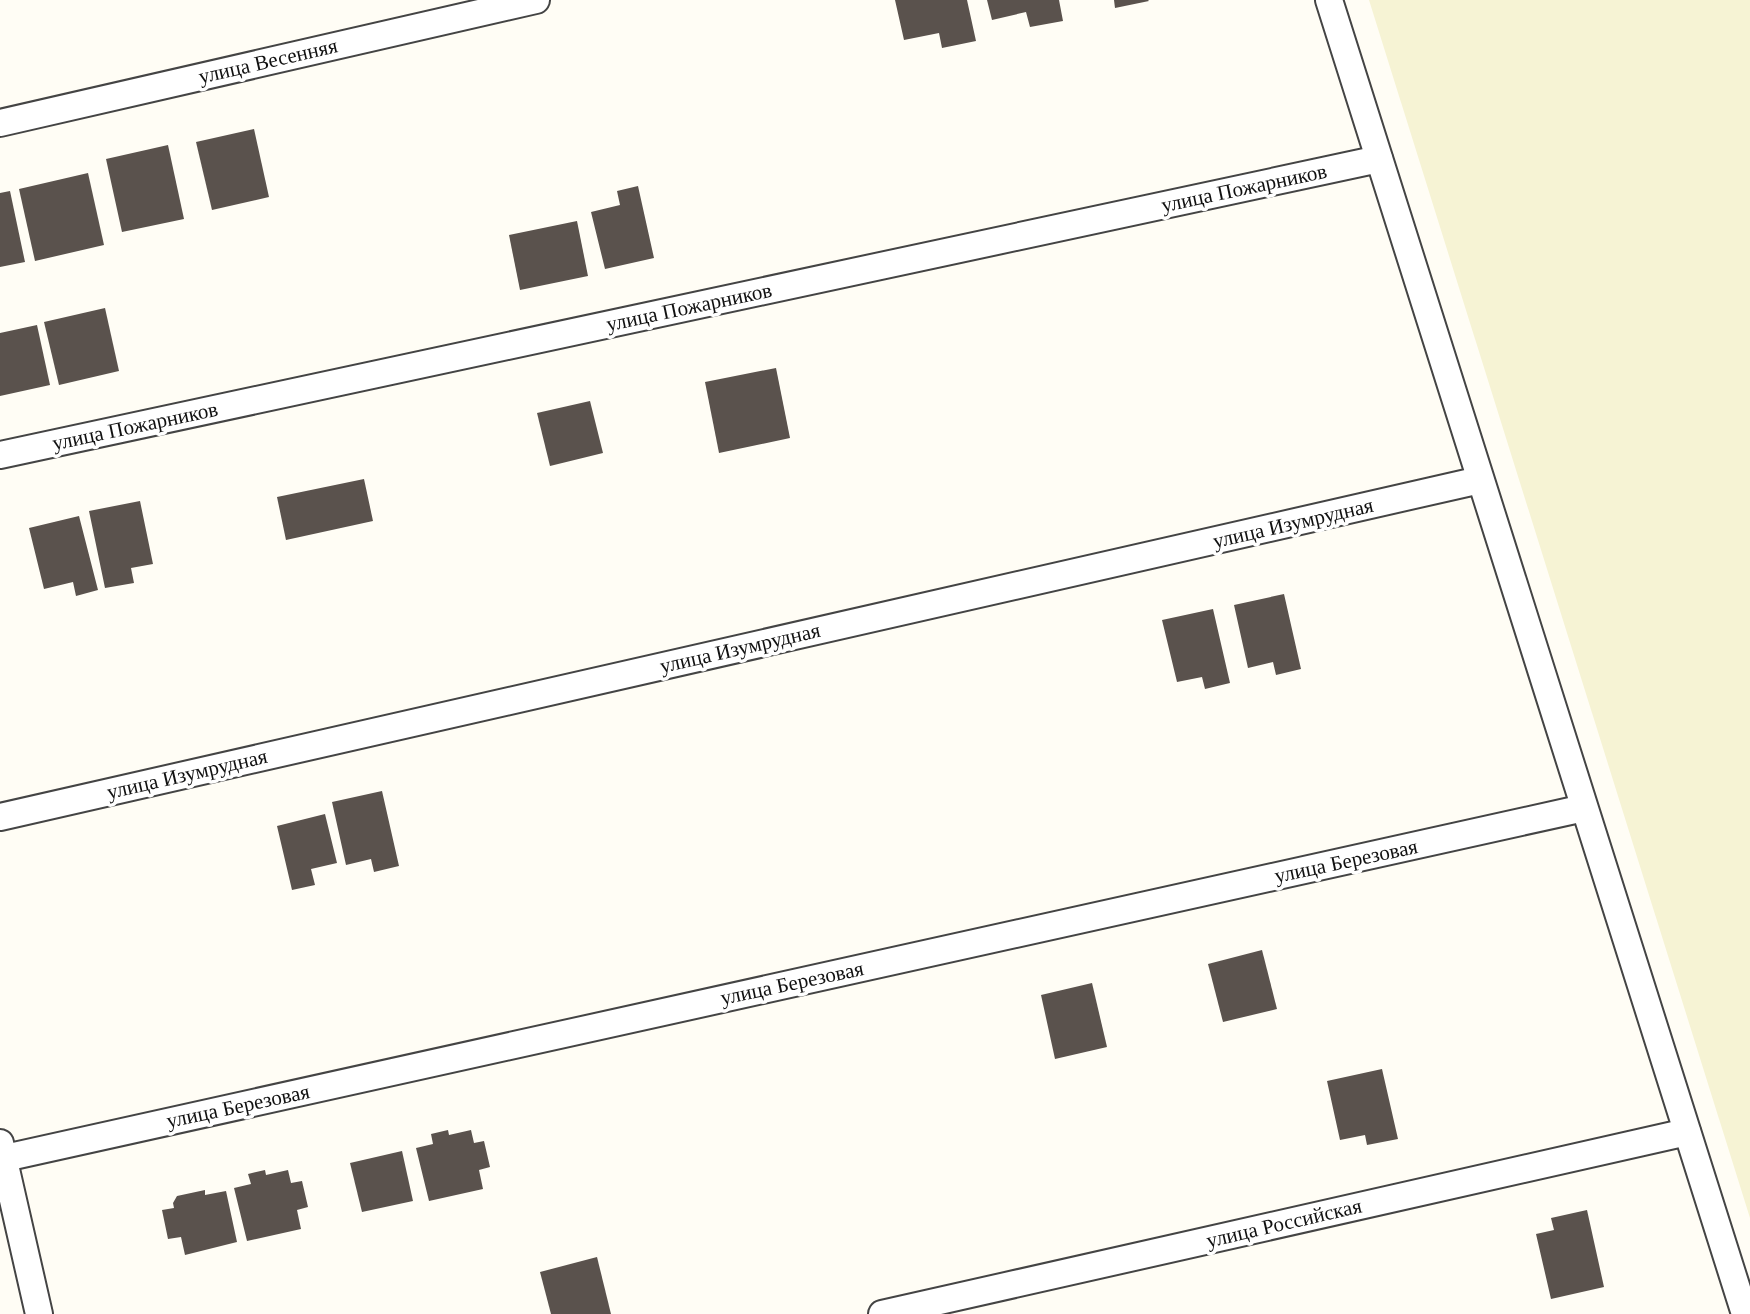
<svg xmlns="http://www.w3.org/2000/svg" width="1750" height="1314" viewBox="0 0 1750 1314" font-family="Georgia,serif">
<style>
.farmland{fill:#f6f3d4}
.building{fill:#5a524d}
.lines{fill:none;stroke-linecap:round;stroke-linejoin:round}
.street-casing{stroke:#444;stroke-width:30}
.street{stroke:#fff;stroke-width:26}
.labels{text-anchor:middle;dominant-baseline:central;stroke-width:7;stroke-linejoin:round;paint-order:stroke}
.street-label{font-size:21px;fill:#111;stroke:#fff}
</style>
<rect width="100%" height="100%" fill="#fffdf5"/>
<path class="farmland" d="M1369,0H1750V1218Z"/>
<g class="building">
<path d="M895,0H967L976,41L942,48L939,33L904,40Z"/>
<path d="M987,0H1059L1063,21L1030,27L1026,12L992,20Z"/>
<path d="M1114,0H1148L1149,1L1115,8Z"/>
<path d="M254,129L269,197L212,210L196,142Z"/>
<path d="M168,145L184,219L122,232L106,159Z"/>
<path d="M88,173L104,245L35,261L19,189Z"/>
<path d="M638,186L654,258L605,269L591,212L620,205L617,191Z"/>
<path d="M10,191L25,262L0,267V193Z"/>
<path d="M577,221L588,276L520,290L509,235Z"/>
<path d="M105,308L119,371L59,385L44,322Z"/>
<path d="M37,325L50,385L0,396V333Z"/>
<path d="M776,368L790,438L719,453L705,382Z"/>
<path d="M590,401L603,453L550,466L537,413Z"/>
<path d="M364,479L373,521L286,540L277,497Z"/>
<path d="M140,501L153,564L131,568L134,583L105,588L89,511Z"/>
<path d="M79,516L98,590L76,596L73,582L44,589L29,528Z"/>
<path d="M1284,594L1301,669L1276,675L1273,662L1248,668L1234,605Z"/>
<path d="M1213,609L1230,683L1205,689L1202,677L1177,682L1162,620Z"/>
<path d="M382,791L399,866L374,872L371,859L346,865L332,802Z"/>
<path d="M325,814L337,863L311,869L315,885L292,890L277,826Z"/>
<path d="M1262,950L1277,1009L1223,1022L1208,964Z"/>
<path d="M1092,983L1107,1047L1055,1059L1041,995Z"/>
<path d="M1382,1069L1398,1139L1367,1145L1365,1135L1340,1140L1327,1081Z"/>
<path d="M448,1130L449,1135L471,1130L474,1143L484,1141L490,1167L479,1170L483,1189L429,1201L416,1148L433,1144L431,1134Z"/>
<path d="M402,1151L413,1201L362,1212L350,1163Z"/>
<path d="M265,1170L266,1175L288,1170L291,1183L302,1181L308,1207L297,1210L301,1229L247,1241L234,1188L251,1184L248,1174Z"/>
<path d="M205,1190V1195L226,1191L237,1242L185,1255L181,1237L168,1239L162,1210L174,1208L173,1203L177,1196Z"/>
<path d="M1587,1210L1604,1287L1551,1299L1536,1234L1554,1230L1551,1218Z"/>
<path d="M597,1257L611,1314H551L540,1272Z"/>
</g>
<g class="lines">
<defs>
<g id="street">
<path d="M1329,0L1745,1314"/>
<path d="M0,123L536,0"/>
<path d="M0,455L1379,159"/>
<path d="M0,817L1480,480"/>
<path d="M0,1143L39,1314"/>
<path d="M0,1159L1584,808"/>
<path d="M882,1314L1687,1132"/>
</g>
</defs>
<use href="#street" class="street-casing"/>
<use href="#street" class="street"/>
</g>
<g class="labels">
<g class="street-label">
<text transform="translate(268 61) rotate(-13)">улица Весенняя</text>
<text transform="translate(1244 188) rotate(-12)">улица Пожарников</text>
<text transform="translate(689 307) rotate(-12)">улица Пожарников</text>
<text transform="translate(135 426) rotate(-12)">улица Пожарников</text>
<text transform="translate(1293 523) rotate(-13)">улица Изумрудная</text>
<text transform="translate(740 648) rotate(-13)">улица Изумрудная</text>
<text transform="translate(187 774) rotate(-13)">улица Изумрудная</text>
<text transform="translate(1346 861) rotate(-12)">улица Березовая</text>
<text transform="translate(792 983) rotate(-12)">улица Березовая</text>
<text transform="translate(238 1106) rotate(-12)">улица Березовая</text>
<text transform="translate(1284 1223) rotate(-13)">улица Российская</text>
</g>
</g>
</svg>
